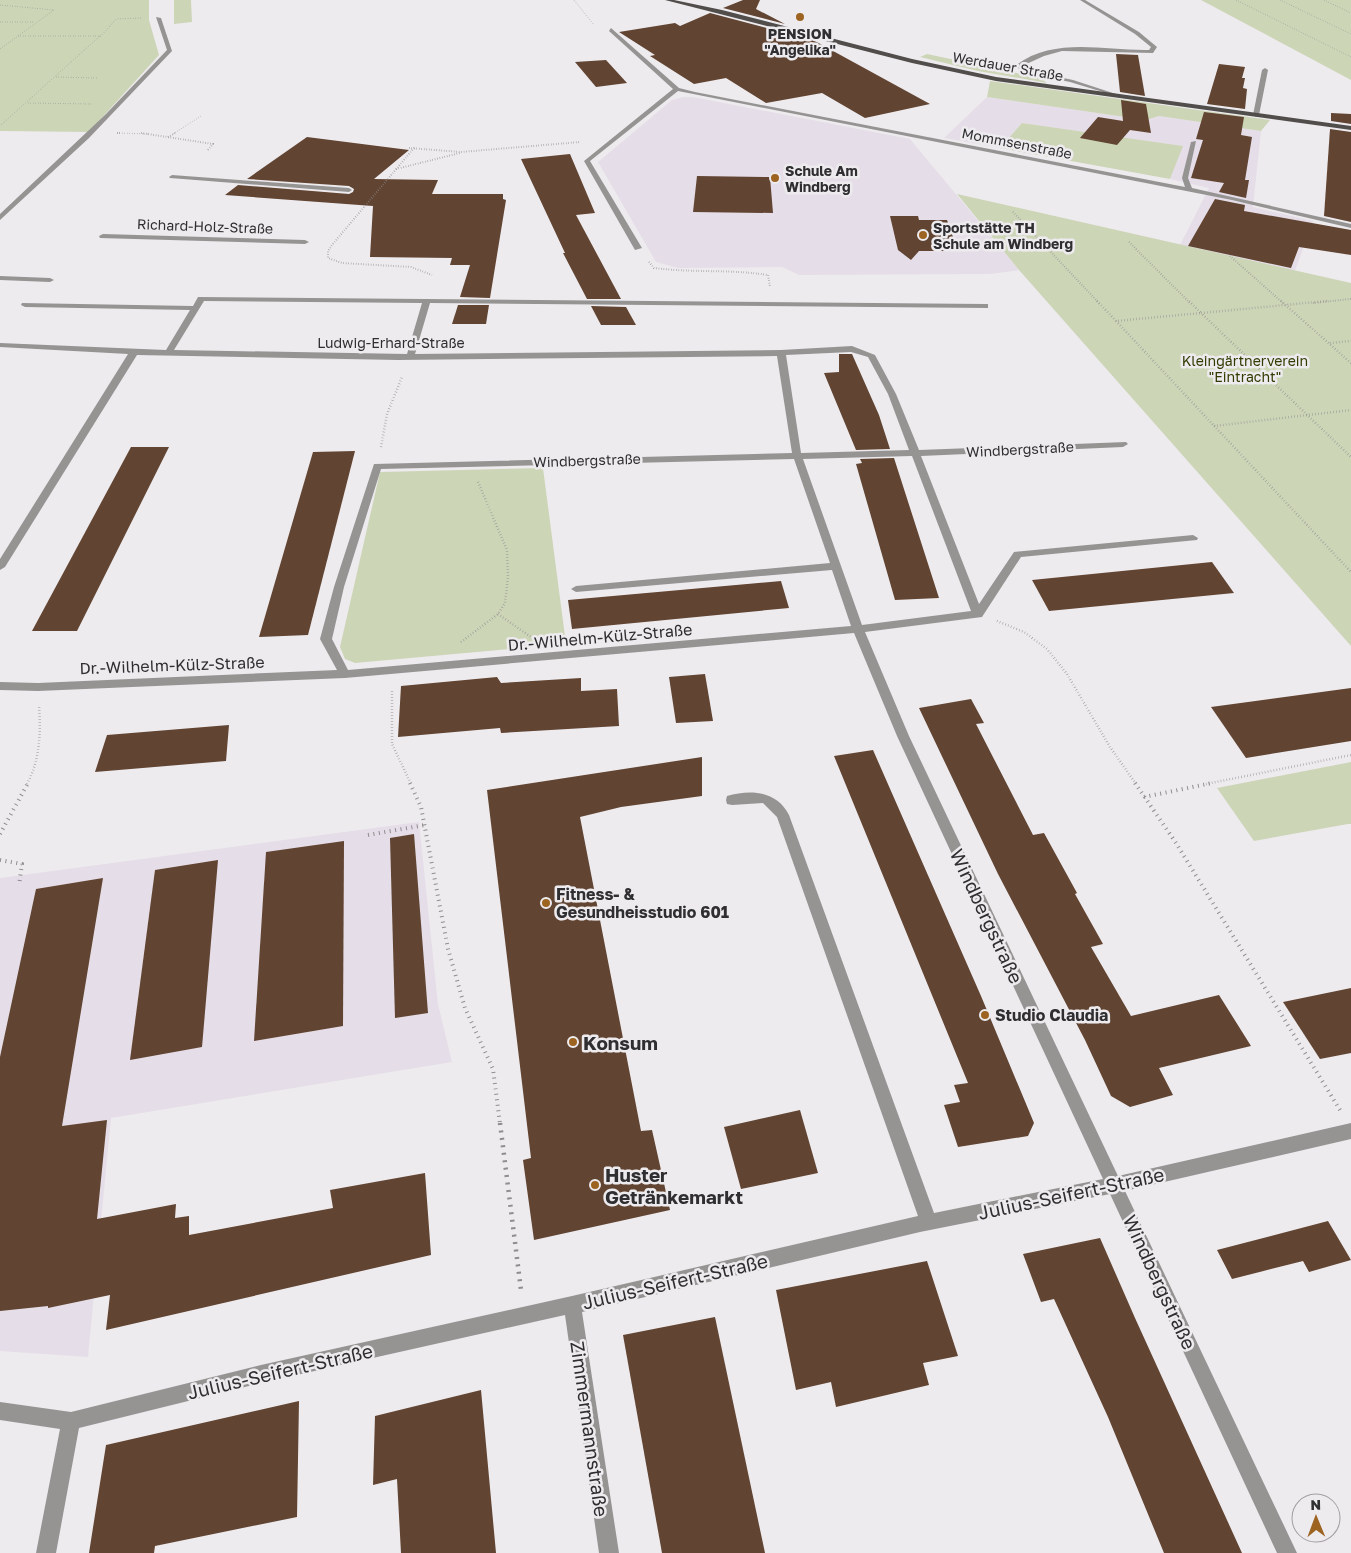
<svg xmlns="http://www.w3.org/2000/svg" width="1351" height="1553" viewBox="0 0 1351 1553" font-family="'Golos Text',sans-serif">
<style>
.built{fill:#e5dde7}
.green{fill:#cdd5b7}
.building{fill:#614431}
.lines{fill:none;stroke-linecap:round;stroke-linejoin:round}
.path-far4{stroke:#8f8d90;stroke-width:1;stroke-dasharray:0.5 2;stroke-linecap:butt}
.path-far3{stroke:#8f8d90;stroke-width:2;stroke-dasharray:0.5 2;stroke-linecap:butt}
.path-far2{stroke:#8f8d90;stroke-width:2.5;stroke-dasharray:0.5 2.5;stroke-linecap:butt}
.path-far1{stroke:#8f8d90;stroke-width:4;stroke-dasharray:1 4.5;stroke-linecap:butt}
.path{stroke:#8f8d90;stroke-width:4.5;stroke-dasharray:2 5.5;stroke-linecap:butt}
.minor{fill:#969493;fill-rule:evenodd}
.major{fill:#504d4b;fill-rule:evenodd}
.poi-dot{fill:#9c6321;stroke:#eeebef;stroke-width:2}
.labels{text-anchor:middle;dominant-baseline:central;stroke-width:5;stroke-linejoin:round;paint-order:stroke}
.far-poi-label{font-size:14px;font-weight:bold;fill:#2f2e30;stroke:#eeebef;text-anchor:start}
.far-street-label{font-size:14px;fill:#2f2e30;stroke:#eeebef}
.far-park-label{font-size:14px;fill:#323c00;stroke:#eeebef}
.street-label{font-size:16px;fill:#2f2e30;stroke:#eeebef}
.poi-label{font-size:16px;font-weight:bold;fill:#2f2e30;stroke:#eeebef;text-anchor:start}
.near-street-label{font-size:19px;fill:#2f2e30;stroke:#eeebef}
.near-poi-label{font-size:19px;font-weight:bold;fill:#2f2e30;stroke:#eeebef;text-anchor:start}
</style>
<rect width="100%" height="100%" fill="#eeebef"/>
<g class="built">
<path d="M683,97H693L910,139L1019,270L991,274L799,275L782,267L678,268L656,262L598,162L672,100Z"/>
<path d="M987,97L1146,120L1159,116L1261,131L1253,207L1313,221L1295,271L1180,245L1209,188L1170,179L1182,146L1022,123L1000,148L944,138Z"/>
<path d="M419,822L438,1004L452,1062L111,1118L88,1357L0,1351V878Z"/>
</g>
<g class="green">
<path d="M0,0H149V20L159,55L89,132L0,131Z"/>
<path d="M174,0H191L192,22L174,24Z"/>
<path d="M1201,0H1351V80Z"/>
<path d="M927,54L1040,78L1047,83L978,71L920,57Z"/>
<path d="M990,81L1270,120L1261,131L1159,116L1146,120L987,97Z"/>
<path d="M1022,123L1183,146L1170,179L1000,148Z"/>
<path d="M957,194L1351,283V646L1019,270Z"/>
<path d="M543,468L566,644L355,663L345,659L340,647L380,472Z"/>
<path d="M1351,762V824H1348L1254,841L1217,788Z"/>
</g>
<g class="building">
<path d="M743,0H760L756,9L785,24L723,8Z"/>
<path d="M710,13L813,40L930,104L865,118L822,93L766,103L726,78L694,84L650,56L655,55L619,32L675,23L680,26Z"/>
<path d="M1116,54L1138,55L1145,96L1120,92Z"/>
<path d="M606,60L627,83L596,87L575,62Z"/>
<path d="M1219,64L1245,67L1242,78H1245L1243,88L1247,89L1245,109L1207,104Z"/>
<path d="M1121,100L1146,104L1151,133L1130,130L1117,145L1080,138L1098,117L1123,121Z"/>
<path d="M1204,112L1244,117L1241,135L1252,137L1245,180H1249L1246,198L1219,192L1224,183L1191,178L1203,140L1196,139Z"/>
<path d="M1331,113L1351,114V124L1331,121Z"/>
<path d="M1330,129L1351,132V222L1324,216Z"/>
<path d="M307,137L409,150L374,179L438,180L432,194H503V199L506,200L490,298L460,297L470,265H450L452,258L370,257L373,206L225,195L238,185L349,194L353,192L354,189L349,186L247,179Z"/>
<path d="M570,154L595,213L576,215L621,299H587L563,253H565L521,159Z"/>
<path d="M697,176L770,177L773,213L693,212Z"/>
<path d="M1215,199L1245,205L1244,211L1351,230V255L1299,247L1291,268L1188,246Z"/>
<path d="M890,216H918L919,220H947L958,251H919L911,260L898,250Z"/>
<path d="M458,305H489L486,324H452Z"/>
<path d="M591,306L626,307L636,325H601Z"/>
<path d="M839,354H852L879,415L890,449L856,450L824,373L839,372Z"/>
<path d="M131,447H169L77,631H32Z"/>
<path d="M355,451L308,635L259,637L313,452Z"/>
<path d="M894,458L939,598L895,600L856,464L862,463L860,459Z"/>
<path d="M1212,562L1234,593L1049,611L1032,580Z"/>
<path d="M781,581L789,608L572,629L568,600Z"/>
<path d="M705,674L713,721L676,723L669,677Z"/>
<path d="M497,677L501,683L581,678V691L617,689L619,726L501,733L500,728L398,737L401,686Z"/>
<path d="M1351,688V741L1246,758L1211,707Z"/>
<path d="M971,699L984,723L976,724L1033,835L1044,833L1077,893L1075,894L1103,944L1091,947L1131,1016L1219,995L1251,1046L1159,1068L1173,1095L1130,1107L1111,1096L1085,1040L998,874L919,708Z"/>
<path d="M229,725L226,761L95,772L107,735Z"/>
<path d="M873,750L981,996L1034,1123L1028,1136L958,1147L944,1105L960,1102L954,1085L968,1083L834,756Z"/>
<path d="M702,757V796L621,807L580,817L641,1131L652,1130L670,1210L534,1240L523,1160L531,1158L487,790Z"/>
<path d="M414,834L428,1013L395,1018L390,838Z"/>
<path d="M344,841L343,1026L254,1041L266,852Z"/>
<path d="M218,860L202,1047L130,1060L155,870Z"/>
<path d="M103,878L62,1126L107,1120L97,1219L176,1204L175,1218L189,1216V1235L333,1208L330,1190L425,1173L431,1255L106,1330L110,1295L48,1308V1306L0,1311V1057L36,889Z"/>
<path d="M1351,988V1053L1320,1059L1283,1002Z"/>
<path d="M800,1110L818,1173L741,1189L724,1127Z"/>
<path d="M1328,1221L1351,1260L1309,1272L1303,1261L1232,1279L1217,1250Z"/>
<path d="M1100,1238L1135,1318L1242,1553H1164L1108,1417L1054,1299L1041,1302L1023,1254Z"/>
<path d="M927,1261L958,1356L923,1363L929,1385L836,1407L831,1382L796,1390L776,1290Z"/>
<path d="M715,1317L765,1553H662L623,1335Z"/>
<path d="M481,1390L496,1553H401L397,1479L373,1485L375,1416Z"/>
<path d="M299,1401L297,1517L155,1546L154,1553H89L106,1445Z"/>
</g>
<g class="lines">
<g class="path-far4">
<path d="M574,0L594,25"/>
<path d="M1236,0L1351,57"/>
<path d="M1280,0L1351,34"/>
<path d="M1324,0L1351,13"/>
<path d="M0,5L54,10L0,49"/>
<path d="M0,22H34"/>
<path d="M18,36H101L116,19L141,18"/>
<path d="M56,77L98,78"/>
<path d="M28,103L91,104"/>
<path d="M1,125L100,36"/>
<path d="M117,133L149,134"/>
<path d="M173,134L201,116"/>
</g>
<g class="path-far3">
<path d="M117,133H122"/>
<path d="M141,133L213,144L207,151"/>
<path d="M168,137L175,133"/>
<path d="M409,148L461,152L580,142"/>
<path d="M414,148L332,245L328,251V258L342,263L411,267L432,275"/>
<path d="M396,169L460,153"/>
<path d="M1013,212L1099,303"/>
<path d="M1129,242L1190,303"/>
<path d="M1230,256L1283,303"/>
<path d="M649,262L654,268C692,273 730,269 768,275L770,287"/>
<path d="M1313,303L1351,299"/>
</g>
<g class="path-far2">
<path d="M1097,301L1116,321L1201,313L1189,301"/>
<path d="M1281,301L1351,363"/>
<path d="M1327,301L1201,313L1351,457"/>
<path d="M1116,321L1351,572"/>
<path d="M1330,343L1351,341"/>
<path d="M1214,426L1351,410"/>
<path d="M381,447L387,414L402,377"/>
<path d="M498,614L531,637"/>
<path d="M997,621L1024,632L1047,649L1067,674L1110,747L1136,784"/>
<path d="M461,642L498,614L505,603L508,577L507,550L478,482"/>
<path d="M392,691V744L411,784"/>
<path d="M27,784C40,760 41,733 39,706"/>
<path d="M1206,784L1351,755"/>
</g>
<g class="path-far1">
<path d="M410,783L421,807L448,949L465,1008L493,1069L500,1124"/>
<path d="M1135,783L1176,843L1340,1110"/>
<path d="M1144,797L1212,783"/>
<path d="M0,834L28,783"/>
<path d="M368,835L425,825"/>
<path d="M0,860L22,864L19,885"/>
</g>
<path class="path" d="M500,1123L521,1290"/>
<g class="minor">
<path d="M1080,0H1085L1139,32L1157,47L1153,53L1062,51L1044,56L1022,66L1030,71L1073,80L1116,94V96L1070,82L1026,73L1015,66C1054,36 1104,51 1149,50L1151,47L1135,34Z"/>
<path d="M156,17L161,18L172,51L89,138L0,220V214L106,114L167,50Z"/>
<path d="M611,28L679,88L695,92L1185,187L1182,178L1191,142L1196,141L1188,178L1192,188L1351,224V228L1232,200L678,91L590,161L642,248L635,250L584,161L673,89L609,31Z"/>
<path d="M1265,68L1268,70L1259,115L1256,117L1253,115L1262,70Z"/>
<path d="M172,175L349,188L352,190L349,192L170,178L169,177Z"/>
<path d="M103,234L305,240L309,242L305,244L100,238L99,236Z"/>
<path d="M0,276L50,278L54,280L50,282L0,280Z"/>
<path d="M198,297L985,304H988V308L430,303L415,354L781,350L852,346L875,355L896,394L919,450L1126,442L1128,444L1123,447L921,456L979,604L1014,552L1193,535L1198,538L1197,540L1021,557L982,617L865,632L909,736L1118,1176L1351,1123V1139L1125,1191L1297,1553H1277L1110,1194L920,1232L582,1312L619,1553H599L565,1315L261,1383L79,1428L56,1553H36L60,1429L0,1420V1402L71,1412L261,1365L572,1296L918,1216L777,817L763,803L732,805L727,804L726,800L727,796C751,789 777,791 789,815L934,1213L1103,1179L897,736L854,633L345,678L38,691L0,690V682L38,683L337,670L320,639L334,587L374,464L792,453L777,356L398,360L137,355L5,567L0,570V559L128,354L0,347V343L166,350L190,310L25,307L21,305L22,303L193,306ZM204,301L422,303L407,354L174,350ZM851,352L868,357L888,394L909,450L801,453L786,355ZM912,456L971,611L862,625L803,459ZM794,459L830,563L576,586L571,589L576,592L832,570L851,626L348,670L332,639L344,587L381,469Z"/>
</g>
<path class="major" d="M665,0H674L722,10L912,59L996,77L1351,126V130L996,81L912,63Z"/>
</g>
<g class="poi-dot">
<circle cx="800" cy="17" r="5"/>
<circle cx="775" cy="178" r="5"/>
<circle cx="923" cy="235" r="5"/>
<circle cx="546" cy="903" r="5"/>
<circle cx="985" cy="1015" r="5"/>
<circle cx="573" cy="1042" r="5"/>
<circle cx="595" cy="1185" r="5"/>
</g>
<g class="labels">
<g class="far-poi-label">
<text x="800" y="33" text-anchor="middle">PENSION<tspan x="800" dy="16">"Angelika"</tspan></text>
<text x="785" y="170">Schule Am<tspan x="785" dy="16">Windberg</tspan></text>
<text x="933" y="227">Sportstätte TH<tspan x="933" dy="16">Schule am Windberg</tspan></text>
</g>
<g class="far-street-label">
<text transform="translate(1008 66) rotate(10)">Werdauer Straße</text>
<text transform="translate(1017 143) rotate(11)">Mommsenstraße</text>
<text transform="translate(205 226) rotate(2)">Richard-Holz-Straße</text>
<text x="391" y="342">Ludwig-Erhard-Straße</text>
<text transform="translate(1020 449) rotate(-3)">Windbergstraße</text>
<text transform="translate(587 460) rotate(-2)">Windbergstraße</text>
</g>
<g class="far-park-label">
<text x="1245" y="360">Kleingärtnerverein<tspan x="1245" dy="16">"Eintracht"</tspan></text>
</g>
<g class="street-label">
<text transform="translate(600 637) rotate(-5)">Dr.-Wilhelm-Külz-Straße</text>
<text transform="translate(172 665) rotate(-2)">Dr.-Wilhelm-Külz-Straße</text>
</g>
<g class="poi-label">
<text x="556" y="894">Fitness- &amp;<tspan x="556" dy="18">Gesundheisstudio 601</tspan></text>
<text x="995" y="1015">Studio Claudia</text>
</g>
<g class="near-street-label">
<text transform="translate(987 916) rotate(65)">Windbergstraße</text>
<text transform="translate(1071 1193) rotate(-12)">Julius-Seifert-Straße</text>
<text transform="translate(675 1281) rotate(-13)">Julius-Seifert-Straße</text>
<text transform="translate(1160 1282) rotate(65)">Windbergstraße</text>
<text transform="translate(280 1371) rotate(-13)">Julius-Seifert-Straße</text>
<text transform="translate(590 1429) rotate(82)">Zimmermannstraße</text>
</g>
<g class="near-poi-label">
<text x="583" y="1042">Konsum</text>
<text x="605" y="1174">Huster<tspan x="605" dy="22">Getränkemarkt</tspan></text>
</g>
</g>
<g transform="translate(1316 1518) rotate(359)"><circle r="24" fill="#eeebef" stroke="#a29fa3"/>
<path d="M0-4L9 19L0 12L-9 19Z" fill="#9c6321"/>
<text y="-8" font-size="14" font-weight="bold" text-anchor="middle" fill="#2f2e30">N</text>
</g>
</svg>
